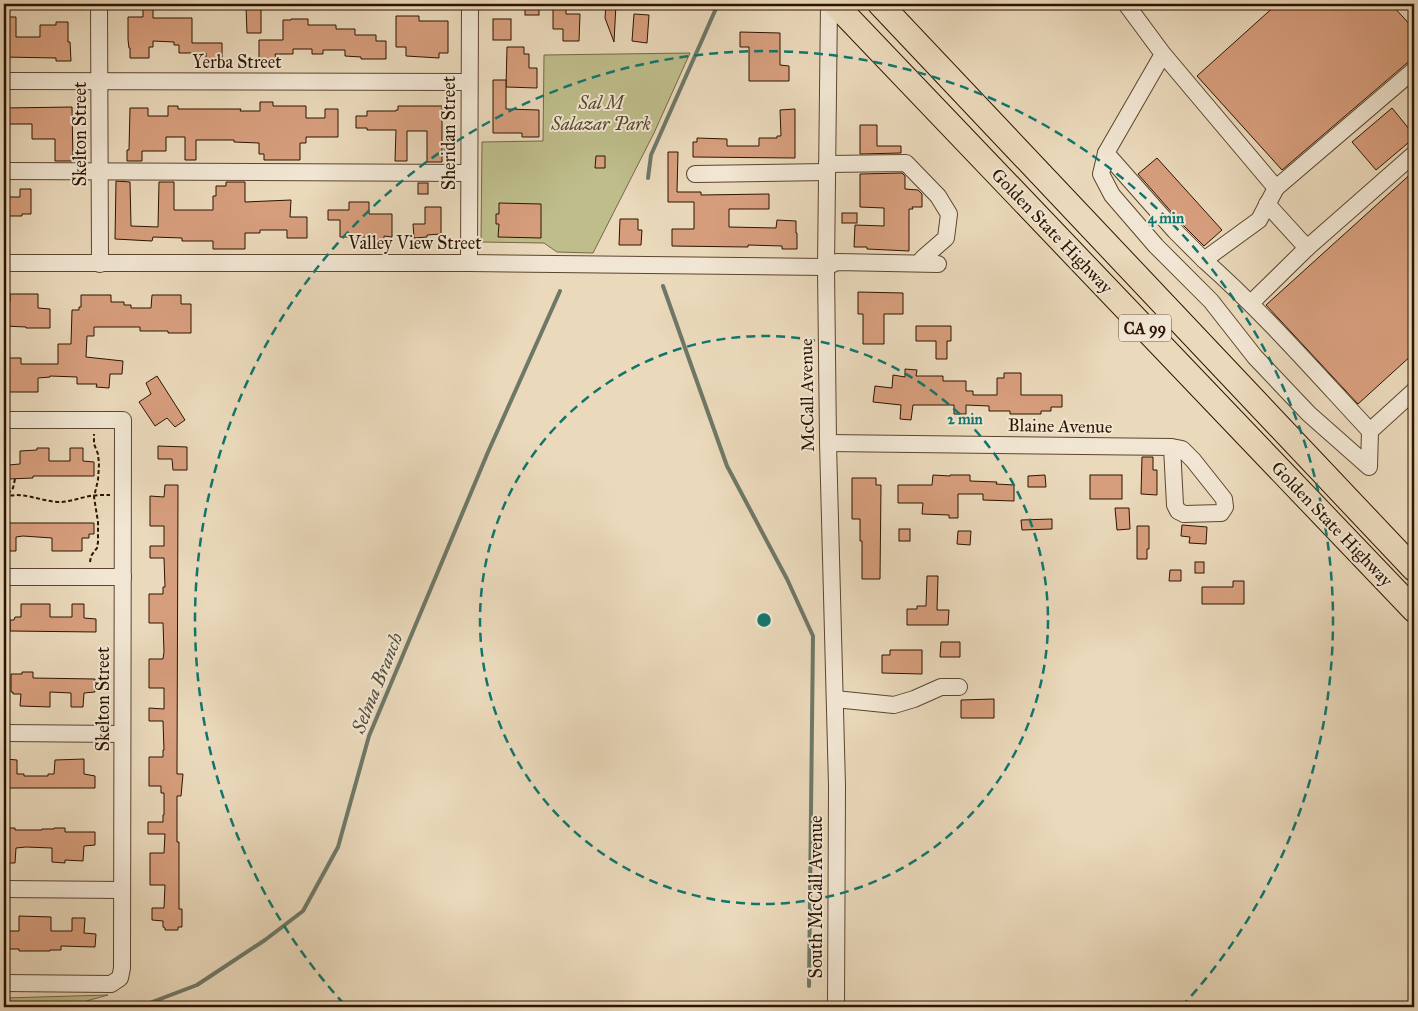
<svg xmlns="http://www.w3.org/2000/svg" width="1418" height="1011" viewBox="0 0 1418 1011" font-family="'IM FELL Great Primer',serif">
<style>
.green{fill:#bebd8b;stroke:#766846}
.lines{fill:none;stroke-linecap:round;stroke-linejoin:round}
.stream{stroke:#6e7867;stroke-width:4}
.building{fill:#d79e7d;stroke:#2d1400}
.minor-casing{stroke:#5c452f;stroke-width:18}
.highway-casing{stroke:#2d1400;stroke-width:26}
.path{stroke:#2d1400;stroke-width:2;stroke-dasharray:4 2.5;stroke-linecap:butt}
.minor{stroke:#f1e6d3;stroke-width:16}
.highway{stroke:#ead9bb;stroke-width:24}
.ring{fill:none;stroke:#0f766e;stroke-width:2.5;stroke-dasharray:9 6}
.labels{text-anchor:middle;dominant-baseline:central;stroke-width:4;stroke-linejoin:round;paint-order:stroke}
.shield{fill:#f1e6d3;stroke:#68533f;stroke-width:1}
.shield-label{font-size:16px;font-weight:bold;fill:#2d1400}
.street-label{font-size:18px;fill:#2d1400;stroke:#f1e6d3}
.park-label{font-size:18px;font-style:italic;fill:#58472a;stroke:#f1e6d3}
.water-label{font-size:19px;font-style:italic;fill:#534e3c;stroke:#f1e6d3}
.centre{fill:#0f766e;stroke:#f1e6d3;stroke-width:2.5}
.ring-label{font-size:15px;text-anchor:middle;font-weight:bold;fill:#0f766e;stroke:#f1e6d3;stroke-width:4;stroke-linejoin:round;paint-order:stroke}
</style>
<rect width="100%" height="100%" fill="#ead9bb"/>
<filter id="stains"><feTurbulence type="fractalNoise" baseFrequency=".004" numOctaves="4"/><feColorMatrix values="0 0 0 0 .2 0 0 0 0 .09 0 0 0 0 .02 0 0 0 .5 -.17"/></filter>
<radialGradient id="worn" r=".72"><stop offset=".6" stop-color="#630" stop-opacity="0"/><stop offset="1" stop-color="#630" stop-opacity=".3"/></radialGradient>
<g class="green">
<path d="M690,53L654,133L593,253L557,252L544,243L481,242L482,142L543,141L544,55Z"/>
<path d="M108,995L65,1007H4V998Z"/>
</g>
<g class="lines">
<g class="stream">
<path d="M648,178L651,155L718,4"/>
<path d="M663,286L727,466L787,579L813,636L809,986"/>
<path d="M139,1007L197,985L265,940L303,911L338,847L369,736L488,452L560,291"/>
</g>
</g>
<g class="building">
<path d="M143,4H153V18H192V43H222V59H206V53H179V45H174V42L153,41V47H149V58H130V48H129L128,40V17H143Z"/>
<rect x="525" y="4" width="14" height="11"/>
<path d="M606,4H616L614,42L605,18Z"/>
<path d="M1277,4H1391L1414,29V57L1282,170L1197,76Z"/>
<path d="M246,7H261V33H247Z"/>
<path d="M553,9H566V14H580L579,41H563V29H553Z"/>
<path d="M634,14L649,15L647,43L632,41Z"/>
<path d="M396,16H419V21H448V53H439V58L406,56V47H396Z"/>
<path d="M4,17H16V37H40V25H56V22H68V42H70L71,61H56V58L4,57Z"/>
<path d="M291,19H308V25H336V29H355V35H376V41H386V59H361V57L345,56V50H323V54H312V49H293V54H275L276,61H259V40H283V20H291Z"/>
<rect x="493" y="19" width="18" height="21"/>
<path d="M740,32L780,33V65L789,66V81H749V47H740Z"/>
<path d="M507,47H524V54H529V68H537V88L506,87Z"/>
<path d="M493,80H506V109L539,110V137H522V133H493Z"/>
<path d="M260,102H273V106H306V118H325V109H338V137H306V143H300V160H264V154H259V143L234,142V140H196V160H185V137H166V151H142V161H127V150H129L130,108H148V116H168V106H178V109H241L240,111H260Z"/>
<path d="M398,106H442V162H427V131H407V161H395L396,130H367V128H356V116H367V111H396V110H398Z"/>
<path d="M72,107L73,161H55V139H32V124H4V108Z"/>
<path d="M1392,108L1414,135V138L1376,170L1352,142Z"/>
<path d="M795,109V158L693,157V142H697V138L727,139V146H759V138H777V136H781L780,110Z"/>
<path d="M860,125H877V146H901V153L860,154Z"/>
<path d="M668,152H678L677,192H701V195L769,194V209H729V227L776,228L777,220L796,221V233H797V249H782V246L748,245V247L672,246V229H694V202H668Z"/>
<path d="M596,156H605V168H595Z"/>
<path d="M1157,158L1222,230L1204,246L1182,224L1138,174Z"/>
<path d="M1414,171V353L1358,404L1266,305Z"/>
<path d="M902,173L905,176V189L918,190L922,194V207H912L913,209H909V251L867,249V247H854L855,225L884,226V208L860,207V174Z"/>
<path d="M116,181L130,182L131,226L158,227L159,182H174V210H213V196H216V186H226V182H245V202L291,200L290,217H307V238H287V230H260V233H245V249H213V241H182V238L153,237L152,241L115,239Z"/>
<rect x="418" y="183" width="10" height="11"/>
<path d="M20,189H31V214H22V216H5V197H20Z"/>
<path d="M349,202H369V214H392V237L384,236V240H374V237H340V220H328V210H349Z"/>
<path d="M499,203L541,204V238L498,237L499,224H496V214H499Z"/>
<path d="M425,207H441V234L427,235V237L414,238L413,224H425Z"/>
<rect x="842" y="213" width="15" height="10"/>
<path d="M620,219H638V230H642L641,245H619Z"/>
<path d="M858,292L903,293V314H884V344H863V314H858Z"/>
<path d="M10,294H38V308L50,309V328H26V327L4,326V302H10Z"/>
<path d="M81,295H111V302H124V305H131V308H151L152,295H181V304H191V333H168V331H140V327H94V336H87L86,357L123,361L122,374H110L109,388L96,387L97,384H77V377L50,376V377L38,378V392H9V379H4V358H21V364H58V344H71L72,310H79V307H81Z"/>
<path d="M916,326H951V341H947V359H936V341H916Z"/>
<path d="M905,369L917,370L916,376H943V381H966V391H973V395H997V378H1004V373H1021V395H1062V407H1051V411H1041V414H1010V411H989V406L966,405V414H954V405H913L911,420L900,419L901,405L873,402L875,386L892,388L893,375L905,377Z"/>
<path d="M157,376L185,420L175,427L167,418L155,426L139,402L151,394L146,383Z"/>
<path d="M158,446L187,447V470H173L172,459H158Z"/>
<path d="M37,448H49V461H70V448H83V461L94,462V476H33V478L8,479V465L20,464V451L37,450Z"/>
<path d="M1142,457H1153V470H1157V495L1141,494Z"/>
<path d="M933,475L950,476V475H970V481L997,482L996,484L1014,485V501L983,500V494H958V518H949V515L922,514L923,503H898V485H932Z"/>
<path d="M1045,475L1046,487H1028V476Z"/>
<rect x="1090" y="475" width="32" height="24"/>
<path d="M852,478H876V485H881L880,579H862V541H860V519H852Z"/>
<path d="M165,485H178L177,774H183L181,796H177V842H179V909H182V927H178V930H165V928L163,927V921L152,920V908H164L165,885H150V853H164L165,834H148V822H163V815H164V793H161V786H149V757H163V750H164L163,721H149V708L164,709V688H149V659H163L164,652L163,623H149V594H163V587H165L164,558H150V546H164V526H150V496L164,497Z"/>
<path d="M1115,508H1129L1130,529L1117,530Z"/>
<path d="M1052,519V529L1022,530L1021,520Z"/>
<path d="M4,523H94V534H89V538H82V551H52V538L23,536L16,537V551H4Z"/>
<path d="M1182,525L1207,527L1206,544L1189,543L1190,537L1181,536Z"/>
<path d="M1137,526H1149V549H1147V559H1137Z"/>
<rect x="899" y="529" width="11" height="12"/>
<path d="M958,531H971L970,545L957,544Z"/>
<rect x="1195" y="562" width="9" height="11"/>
<path d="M1170,570H1181V581H1169Z"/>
<path d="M927,576H938L937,610H949L948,625H907V609H917V606H926Z"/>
<path d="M1233,581H1244V604H1202V587H1233Z"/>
<path d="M21,604H50V617H72V604H84V618L96,619V632L10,631V620H14L15,617H21Z"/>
<path d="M941,642H960V657H940Z"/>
<path d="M890,650H922V674L882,673V655H890Z"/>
<path d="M22,672H33V678L95,679V692L84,693L83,707H71V693L50,692V707L20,706L21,694H13V692H11V674H22Z"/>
<path d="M994,699V718H961V700Z"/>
<path d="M5,759L17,760V774H24V776H48V774H54L55,760L84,759V774L95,776V788H4Z"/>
<path d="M4,828H15V830H42V829H54V828H65V832H95V845L84,846L83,861L65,860V863L52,862V848L26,847L16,848L15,863H4Z"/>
<path d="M19,916L51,917V931H72V918H85L84,933L96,934L95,947L61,946V950H50V951H19V949H8V931H19Z"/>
</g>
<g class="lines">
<defs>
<g id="minor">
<path d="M99,4L100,264"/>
<path d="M829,4L826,267L828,443L837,786L836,1007"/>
<path d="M1126,4L1163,54L1276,188L1259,220L1204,260L1175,231L1106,153L1163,54"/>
<path d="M4,81L469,82"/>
<path d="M1106,153L1101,174L1112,195L1156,246L1211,301L1255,357L1309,414L1369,467L1370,431C1316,373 1264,313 1204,260"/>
<path d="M827,164L906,163L938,196L949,214L946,238L923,258L919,263"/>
<path d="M4,171L469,173"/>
<path d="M695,174L827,172"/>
<path d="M1276,188L1414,70"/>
<path d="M1267,204L1307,248L1414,154"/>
<path d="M4,263H469L826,267L837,262L938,264"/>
<path d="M469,263L470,4"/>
<path d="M1251,303L1307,248"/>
<path d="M4,420H123L122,968L120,978L111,984L4,983"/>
<path d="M1370,431L1414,391"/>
<path d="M828,443L1172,447L1182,449L1193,460L1224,499L1225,507L1221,513L1184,514L1178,511L1175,505L1172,447"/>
<path d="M4,577H123"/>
<path d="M835,699L894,705L914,699L941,687H959"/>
<path d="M4,733L122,734"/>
<path d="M4,889L122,890"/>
</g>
<g id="highway">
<path d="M835,4L1414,610"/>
<path d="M880,4L1414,569"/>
</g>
</defs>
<use href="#minor" class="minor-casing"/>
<use href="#highway" class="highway-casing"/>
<g class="path">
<path d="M8,494L13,488L15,479"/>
<path d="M4,497C23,491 39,501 59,502C69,502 79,498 90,496C96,495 103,495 110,495"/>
<path d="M90,562L91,556L97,548L98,542V522L94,497L98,480L99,464L98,454L94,444V434"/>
</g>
<use href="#minor" class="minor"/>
<use href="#highway" class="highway"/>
</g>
<g class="ring">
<circle cx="764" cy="620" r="284"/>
<path d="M344 1004A569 569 0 1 1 1184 1004"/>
</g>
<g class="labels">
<rect class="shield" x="1119" y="314.5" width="52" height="27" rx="4"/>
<g class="shield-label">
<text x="1145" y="328">CA 99</text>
</g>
<g class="street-label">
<text x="237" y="62">Yerba Street</text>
<text transform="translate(449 133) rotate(-90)">Sheridan Street</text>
<text transform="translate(80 134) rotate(-90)">Skelton Street</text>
<text transform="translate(1052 231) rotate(46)">Golden State Highway</text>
<text x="415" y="243">Valley View Street</text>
<text transform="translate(807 395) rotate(-91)">McCall Avenue</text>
<text transform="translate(1060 426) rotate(1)">Blaine Avenue</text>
<text transform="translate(1332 524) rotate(46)">Golden State Highway</text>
<text transform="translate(103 699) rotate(-90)">Skelton Street</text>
<text transform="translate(816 897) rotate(-90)">South McCall Avenue</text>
</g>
<g class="park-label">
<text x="601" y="103">Sal M<tspan x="601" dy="21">Salazar Park</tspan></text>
</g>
<g class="water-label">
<text transform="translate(377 683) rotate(-68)">Selma Branch</text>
</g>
</g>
<circle cx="764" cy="620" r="8" class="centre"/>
<g class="ring-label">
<text x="1166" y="223">4 min</text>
<text x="965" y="424">2 min</text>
</g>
<rect width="1418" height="1011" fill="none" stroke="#ead9bb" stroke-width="20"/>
<rect x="5" y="5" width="1408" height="1001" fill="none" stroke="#2d1400" stroke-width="2.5"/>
<rect x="10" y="10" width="1398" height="991" fill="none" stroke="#2d1400"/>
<rect width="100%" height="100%" filter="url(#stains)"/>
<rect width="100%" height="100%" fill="url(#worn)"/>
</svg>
